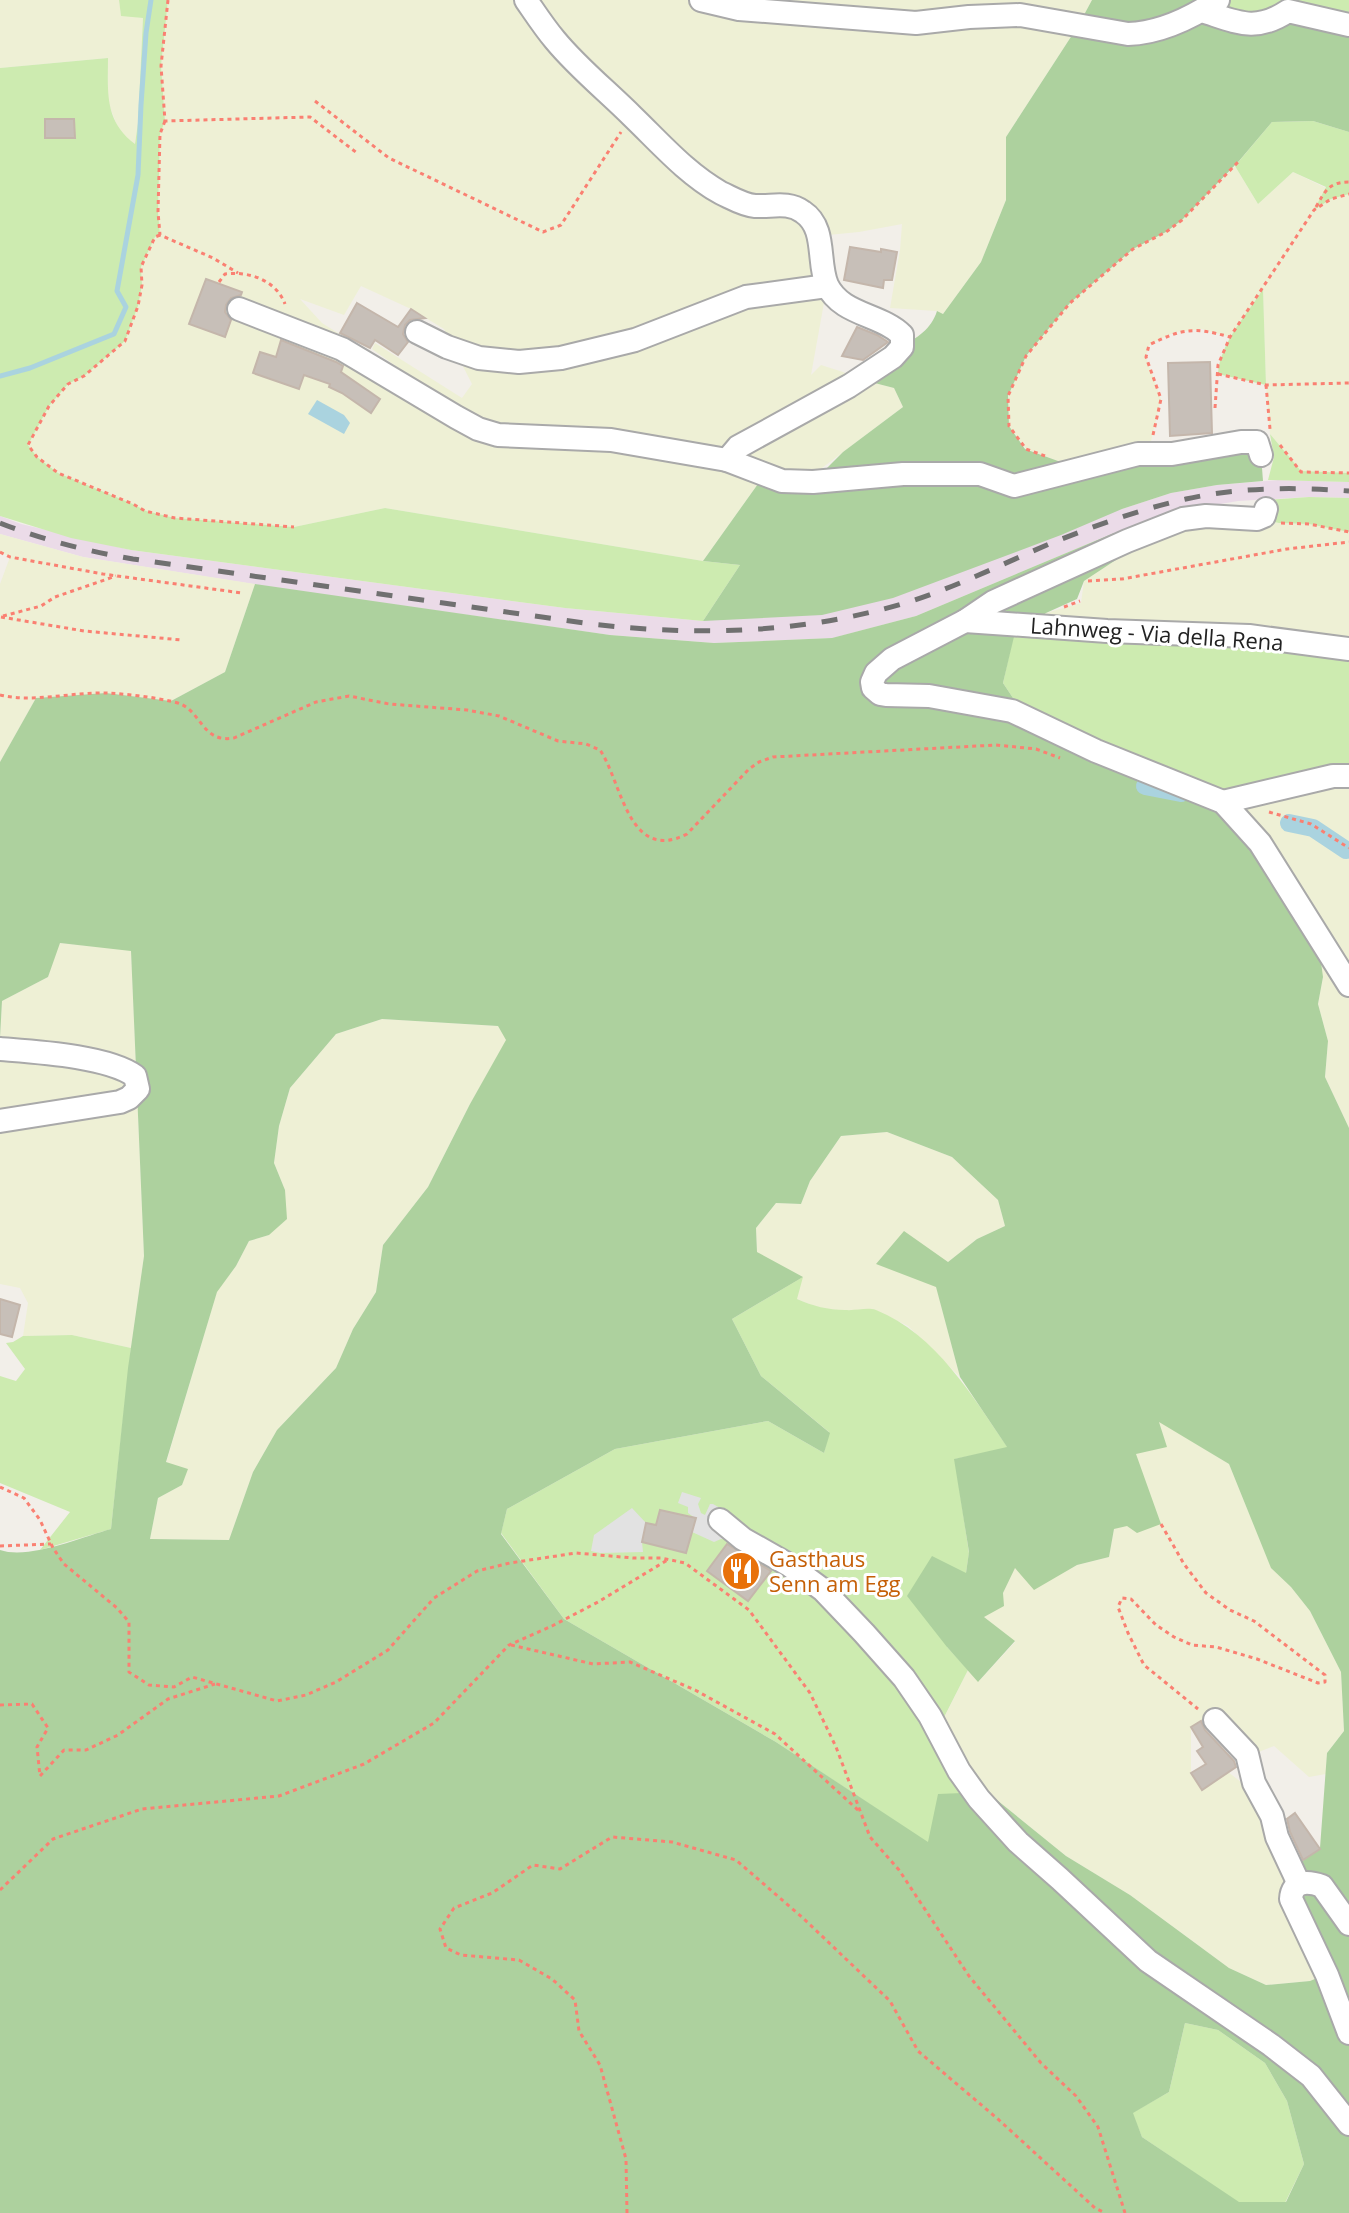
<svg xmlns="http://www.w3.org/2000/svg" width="1349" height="2213" viewBox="0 0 1349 2213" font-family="'Open Sans',sans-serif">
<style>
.industrial{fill:#ebdbe8}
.farmland{fill:#eef0d5}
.grass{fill:#cdebb0}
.forest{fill:#add19e;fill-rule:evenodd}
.parking{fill:#e2e2e2}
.water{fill:#aad3df}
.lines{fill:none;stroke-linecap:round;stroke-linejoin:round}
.stream{stroke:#aad3df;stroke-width:5}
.canal{stroke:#aad3df;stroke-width:18}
.building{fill:#c7bfb8;stroke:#c4b6ab;stroke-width:2}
.minor-casing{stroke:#a9a9a9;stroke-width:26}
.path{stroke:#fa8072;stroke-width:3;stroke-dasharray:4 4;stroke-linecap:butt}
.minor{stroke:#fff;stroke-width:22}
.rail{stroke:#707070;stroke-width:5;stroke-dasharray:16 16;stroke-linecap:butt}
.labels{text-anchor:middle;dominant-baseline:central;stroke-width:6;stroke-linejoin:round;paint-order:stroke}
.street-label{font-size:22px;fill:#222;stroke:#fff}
.food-label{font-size:22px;fill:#c56008;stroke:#fff;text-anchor:start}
</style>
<rect width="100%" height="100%" fill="#f2efe9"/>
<path class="industrial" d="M1278,480L1349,482V498L1309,497L1238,501L1174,512L1114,533L916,616L833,638L714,643L610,635L297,591L83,557L0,534V516L21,524L131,550L565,608L703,621L1122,509L1171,493L1217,485Z"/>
<g class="farmland">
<path d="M0,0H119L121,15L143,18L138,123L135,144L120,133L108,102V58L0,68Z"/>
<path d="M168,0H1092L1078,26L1006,137V200L981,262L943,314L936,311L890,308L900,250L902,224L859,232L818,236L827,286L811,375L821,365L843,372L859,379L894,388L903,407L806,480L781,478L762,471L744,459L740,452L741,447L781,421L721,453L708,454L629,440L503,431L466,417L372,349L375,343L462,398L472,384L444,329L411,309L361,286L344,315L300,299L322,323L403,374L392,390L461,425L483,434L500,437L650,448L765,474L703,561L385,508L294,527L175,518L145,511L133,504L58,473L37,457L28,445L49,406L68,384L84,376L125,341L138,306L142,285L141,267L155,237L160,235L158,212L160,134L165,121L161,66Z"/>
<path d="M1235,166L1258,204L1293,172L1326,188L1316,209L1331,199L1349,194V473L1301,472L1270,434L1266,385L1263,290L1230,337L1202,329L1175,332L1149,345L1146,357L1161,399L1148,454L1112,461H1058L1026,449L1009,426L1008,396L1026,356L1070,303L1133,249L1166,232L1182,220Z"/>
<path d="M1183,519H1257L1279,523L1309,524L1349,532V646L1029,625L1046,613L1081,603L1084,581L1128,552Z"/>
<path d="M0,534L83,557L255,584L225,672L171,701L106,693L36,698L0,762V584L10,557L0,552Z"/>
<path d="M1349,778V1128L1325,1077L1328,1041L1318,1004L1323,977L1223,802Z"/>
<path d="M59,943L131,950L144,1256L131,1348L72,1335L23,1336L28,1303L20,1288L0,1284V1038L2,1001L48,977Z"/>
<path d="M382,1019L498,1026L507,1040L470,1104L428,1187L383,1245L376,1292L353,1329L336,1368L277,1430L253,1472L229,1540L150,1539L158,1498L182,1485L187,1469L166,1463L217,1291L236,1266L249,1241L269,1235L285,1190L274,1163L279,1126L290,1088L336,1034Z"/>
<path d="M887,1132L952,1157L998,1200L1005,1226L977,1239L948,1262L936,1286L960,1377L908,1326L873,1309L846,1311L819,1308L797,1299L757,1252L756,1228L776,1203L801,1204L810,1181L841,1136Z"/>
<path d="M1159,1421L1229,1464L1271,1567L1291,1587L1310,1611L1341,1672L1344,1731L1327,1753L1326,1774L1309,1777L1274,1746L1256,1753L1215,1720H1203L1191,1728V1773L1202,1790L1228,1772L1241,1782L1249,1785L1322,1976L1310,1981L1266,1985L1229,1968L1130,1895L1066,1856L987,1792L966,1769L941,1724L968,1670L979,1681L1015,1642L984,1617L1003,1593L1015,1567L1034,1589L1077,1565L1109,1557L1114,1529L1127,1525L1136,1454Z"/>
</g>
<g class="grass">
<path d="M119,0H168L161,66L165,121L160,134L158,212L160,235L155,237L141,267L142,285L138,306L125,341L84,376L68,384L49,406L28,445L37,457L58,473L133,504L146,511L175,518L294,527L385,508L703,561L740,565L703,621L565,608L131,550L71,538L0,516V68L108,58C108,92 104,121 135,144L138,123L143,18L121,16Z"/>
<path d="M1218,0H1349V25L1242,23Z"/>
<path d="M1313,121L1349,132V194L1331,199L1314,210L1326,187L1293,172L1258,204L1235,166L1272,122Z"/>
<path d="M1263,289L1266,385L1218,374C1220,342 1247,315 1263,289Z"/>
<path d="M1270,434L1301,471L1349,473V482L1268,480L1274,457Z"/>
<path d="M1309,497L1349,498V532L1309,524L1279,523L1257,519L1265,500Z"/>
<path d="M1016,624L1349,652V774L1223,802L1027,719L1003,683Z"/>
<path d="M803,1277L797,1299C813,1306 828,1310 845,1310C856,1311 867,1307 876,1310C936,1334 973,1397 1008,1448L955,1459L969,1553L966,1573L947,1647L968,1670L935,1735L971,1793L928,1843L776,1742L564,1619L501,1533L507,1509L615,1449L768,1421L824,1453L829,1432L761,1376L732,1319Z"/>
<path d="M72,1335L131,1348L111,1529L40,1550L70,1512L0,1483V1376L16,1381L25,1369L6,1343L13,1342L23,1336Z"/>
<path d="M1185,2023L1218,2030L1265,2063L1287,2101L1304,2164L1285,2203H1239L1142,2137L1132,2113L1169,2092Z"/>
</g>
<g class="forest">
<path d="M1092,0H1218L1203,10L1276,19L1349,25V132L1313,121L1272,122L1239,161L1182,220L1166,232L1133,249L1070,303L1026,356L1008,396L1009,426L1025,449L1058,461H1112L1241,442L1261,455L1263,481L1217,485L1171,493L1122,509L1061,535L893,598L822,615L703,621L740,565L703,561L765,474L813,482L843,452L903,407L894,388L859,379C873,369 887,358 901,348C917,337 931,330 937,311L943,314L981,262L1006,200V137L1078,26Z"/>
<path d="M1114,533L1128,552L1084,581L1077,599L1046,613L1029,625L1017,624L1003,683L1027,719L1201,792L1316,925L1323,977L1318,1004L1328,1041L1325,1077L1349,1128V2213H0V1550C29,1560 82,1537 111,1529L128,1368L144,1256L131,951L60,943L48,977L2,1001L0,1038V762L36,698L106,693L171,701L225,672L255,584L610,635L714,643L832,638L916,616ZM382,1019L498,1026L506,1040L470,1104L428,1187L383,1245L376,1292L353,1329L336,1368L277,1430L253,1472L229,1540L150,1539L158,1498L182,1485L188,1469L166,1462L217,1292L236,1266L249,1241L269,1235L287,1219L285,1190L274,1163L279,1126L290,1088L336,1034ZM887,1132L952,1157L998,1200L1005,1226L977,1239L948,1262L904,1231L876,1264L936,1287L960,1377L1007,1447L954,1459L969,1552L966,1573L932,1556L907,1596L947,1647L978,1682L1015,1641L984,1617L1004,1606L1003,1593L1015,1568L1034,1590L1077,1565L1109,1557L1114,1529L1127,1526L1137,1533L1161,1524L1136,1454L1167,1447L1159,1422L1229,1464L1271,1568L1291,1587L1310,1611L1341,1672L1344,1731L1327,1753L1320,1848L1300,1863L1292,1910L1322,1976L1310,1981L1266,1985L1229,1968L1130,1895L1066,1856L987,1792L938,1794L928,1842L776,1742L564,1619L501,1534L507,1509L615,1449L768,1421L824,1453L830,1433L761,1376L732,1319L803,1277L757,1252L756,1228L776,1203L801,1204L810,1181L841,1136ZM1185,2023L1218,2030L1265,2063L1287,2101L1304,2164L1286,2202H1239L1142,2137L1133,2113L1169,2092Z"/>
</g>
<g class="parking">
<path d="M682,1492L701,1498L698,1504L701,1513L705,1515L710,1504H713L732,1515L746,1530L731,1540L721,1539L714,1542L692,1532L695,1518L688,1513V1507L678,1503Z"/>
<path d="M632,1508L646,1523L642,1542L643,1552L600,1553L591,1551L594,1535Z"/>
</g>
<path class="water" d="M317,400L344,415L350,423L344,434L308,414Z"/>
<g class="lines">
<path class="stream" d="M0,376L30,368L114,334L126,307L117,291L138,175L141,105L146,33L151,0"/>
<g class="canal">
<path d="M1145,786L1181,793"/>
<path d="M1289,823L1313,828L1346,850"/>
</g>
</g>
<g class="building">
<path d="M45,119H74L75,138H45Z"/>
<path d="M850,247L881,252V249L897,252L892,280H884L883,288L844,280Z"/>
<path d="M206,279L242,292L241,295L231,298L226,305L225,312L231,320L225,337L189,324Z"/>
<path d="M357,303L398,327L411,309L425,318L410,320L405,325L403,334L408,342L398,355L375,340L370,348L340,333Z"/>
<path d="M857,327L877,335L888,342L863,360L842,356Z"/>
<path d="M281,340L336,362L343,366L341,372L380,399L371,413L342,393L329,387L330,384L304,375L299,389L253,373L260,352L276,357Z"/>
<path d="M1210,362L1212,433L1170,436L1168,363Z"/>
<path d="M0,1299L20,1305L12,1337L0,1334Z"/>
<path d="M660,1510L696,1518L686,1553L642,1542L646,1523L656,1525Z"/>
<path d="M727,1544L771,1571L748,1601L707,1571Z"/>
<path d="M1201,1721L1205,1730L1234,1761L1236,1767L1202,1790L1191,1773L1206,1764L1197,1751L1203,1747L1191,1727Z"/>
<path d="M1295,1813L1320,1849L1303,1860L1290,1832L1287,1819Z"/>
</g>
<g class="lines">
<defs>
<g id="minor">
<path d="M526,0C535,13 544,27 555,40C578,68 607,91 633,117C661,144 687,174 721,193C732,198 743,205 755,206C772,207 788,201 803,212C827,228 817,262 827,285C841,315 881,314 902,335V347L893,357L849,386L738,447L727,460L782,481L813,482L903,474H980L1014,486L1138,454H1172L1241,442H1257L1261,455"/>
<path d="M701,0L739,9L916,23L969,17L1020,15L1128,34C1161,33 1191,18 1218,0"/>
<path d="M1202,11C1237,22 1255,33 1288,11L1349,25"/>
<path d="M239,309L342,349L456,417L478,429L498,435L611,440L727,460"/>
<path d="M417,332L447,347L479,358L519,362L561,358L635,340L746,297L827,286"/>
<path d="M1266,509L1264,516L1257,519L1206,516L1183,519L1127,541L993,602L965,621L892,659L876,673L872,682L873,688L880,694L886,695L929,696L1012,711L1096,751L1223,802L1260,843L1349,985"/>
<path d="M965,621L1107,631L1249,636L1349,649"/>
<path d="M1223,802L1333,776H1349"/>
<path d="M0,1049C36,1052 107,1056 135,1076L138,1089L129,1098L120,1102L0,1121"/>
<path d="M720,1520L743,1539L789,1565L823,1590L864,1633L904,1678L930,1716L959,1771L979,1799L1018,1842L1060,1879L1148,1961L1271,2045L1311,2076L1349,2124"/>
<path d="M1215,1720L1247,1754L1254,1783L1272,1816L1277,1837L1299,1884"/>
<path d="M1349,1924L1322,1886C1308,1881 1292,1880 1291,1899L1327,1975L1349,2033"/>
</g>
</defs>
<use href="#minor" class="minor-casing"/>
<g class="path">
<path d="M168,0L161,66L165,121L310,117L357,153"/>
<path d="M315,101L389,158L543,232L561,225L621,132"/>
<path d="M165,121L160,134L158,212L160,235L213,258L238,273"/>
<path d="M1316,207C1325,191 1329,182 1349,182"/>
<path d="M160,235L155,237L141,267L142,285L138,306L125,341L84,376L68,384L49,406L28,445L37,457L58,473L133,504L145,511L175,518L294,527"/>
<path d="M219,282L225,274C249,271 276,280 285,304"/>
<path d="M1218,374L1266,385L1349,383"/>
<path d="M1266,385L1270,429"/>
<path d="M1215,408L1218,365L1230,337L1314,210L1331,199L1349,194"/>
<path d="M1153,435L1161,399L1146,357L1149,345C1183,328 1194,327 1230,337"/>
<path d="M1280,445L1301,472L1349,473"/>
<path d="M1045,456L1026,449L1009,426L1008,396L1026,356L1070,303L1133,249L1166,232L1182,220L1239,161"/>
<path d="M1281,523L1309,524L1349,532"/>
<path d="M0,552L10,557L103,574L242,593"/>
<path d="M1088,581L1122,579L1287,549L1349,542"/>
<path d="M1064,607L1080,601"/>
<path d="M3,616L41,606L55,597L116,576"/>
<path d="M1,617L84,631L182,640"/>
<path d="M0,695C34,703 71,692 106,693C128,694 153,697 174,702C202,707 200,744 234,738L316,702L349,696L389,704L467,710L499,716L558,741L586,744L600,750C622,782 628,864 687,834L749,769L759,762L773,757L996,745L1036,749L1060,758"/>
<path d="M1269,812L1311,824L1349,848"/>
<path d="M0,1487L24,1498L40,1520L53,1548L64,1564L117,1608L129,1622V1672L149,1685L174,1687L192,1677L277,1701L306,1695L336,1682L388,1650L434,1598L477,1571L510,1563L576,1553L633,1558H661L685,1563L749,1610L810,1693L836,1747L870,1837L899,1870L969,1976L1041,2063L1076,2096L1098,2127L1125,2213"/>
<path d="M1161,1524L1184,1564L1206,1593L1230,1610L1254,1621L1325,1675V1682L1318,1683L1257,1659L1216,1647L1192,1645L1174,1637L1156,1625L1131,1599L1122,1598L1118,1607L1128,1633L1144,1665L1198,1709"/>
<path d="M0,1546L51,1544"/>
<path d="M511,1645L593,1664L630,1662L695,1690L775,1734L859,1811"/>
<path d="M0,1705L32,1704L48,1728L37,1747L40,1776L64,1750H86L118,1735L168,1699L215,1684"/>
<path d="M0,1890L53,1839L142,1809L279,1796L364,1764L434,1723L509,1645L552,1626L598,1602L669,1559"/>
<path d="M627,2213L626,2159L600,2065L579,2031L575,2000L552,1979L519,1960L461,1955L446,1948L440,1929L454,1908L492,1893L533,1865L560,1869L612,1837L672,1842L736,1860L803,1918L890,2001L918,2051L999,2120L1095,2208L1105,2213"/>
</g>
<use href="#minor" class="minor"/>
<path class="rail" d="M0,523C43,540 87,551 133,559L591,624C698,636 798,634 902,604C955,588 1004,563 1054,542C1097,525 1141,509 1186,499C1239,487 1295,487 1349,491"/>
</g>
<defs>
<symbol id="restaurant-disc" viewBox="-11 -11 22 22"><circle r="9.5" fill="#e8710a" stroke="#fff"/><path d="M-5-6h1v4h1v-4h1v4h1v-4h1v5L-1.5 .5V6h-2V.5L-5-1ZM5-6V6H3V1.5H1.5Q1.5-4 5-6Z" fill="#fff"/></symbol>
</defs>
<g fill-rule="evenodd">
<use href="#restaurant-disc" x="719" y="1549" width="44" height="44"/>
</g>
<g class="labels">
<g class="street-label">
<text transform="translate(1157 633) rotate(4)">Lahnweg - Via della Rena</text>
</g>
<g class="food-label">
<text x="769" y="1558">Gasthaus<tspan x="769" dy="25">Senn am Egg</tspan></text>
</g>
</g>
</svg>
